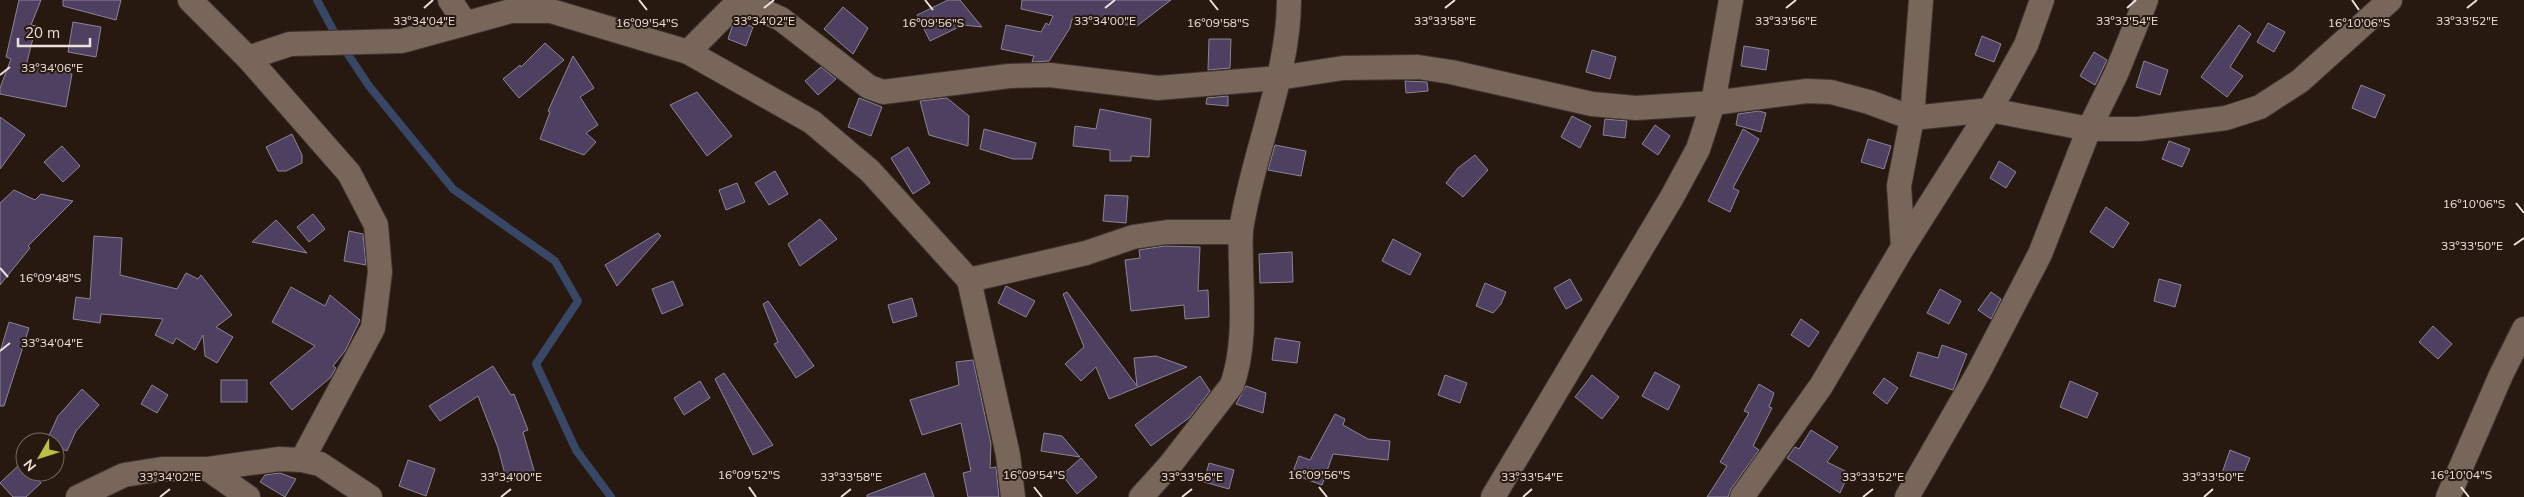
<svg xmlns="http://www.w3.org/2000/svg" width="2524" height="497" viewBox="0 0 2524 497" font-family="Mulish,sans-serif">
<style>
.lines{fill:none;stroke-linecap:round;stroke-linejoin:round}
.stream{stroke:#384765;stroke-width:8}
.building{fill:#4e4060;stroke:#8c8497}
.street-casing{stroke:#403530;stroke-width:26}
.street{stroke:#78665a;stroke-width:24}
.ticks{fill:none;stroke:#ebe1da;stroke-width:2}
.ticks-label{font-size:12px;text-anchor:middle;fill:#ebe1da;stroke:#27190f;stroke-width:4;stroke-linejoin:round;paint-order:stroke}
</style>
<rect width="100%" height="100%" fill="#27190f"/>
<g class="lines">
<path class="stream" d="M317,0L339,41L369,86L453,189L555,261L578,301L536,364L576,450L611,497"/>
</g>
<g class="building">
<path d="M19,0H41L31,25L36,26L26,66L72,74L66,107L0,94V88L11,59L6,57Z"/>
<path d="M63,0H121L116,20L63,6Z"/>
<path d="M948,0H960L982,27L963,25L930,41L917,15Z"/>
<path d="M1022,0H1171L1137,26L1072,19L1070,28L1049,61L1032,62L1034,56L1001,49L1006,25L1041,32L1046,23L1049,25L1053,16L1021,9Z"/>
<path d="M843,7L868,28L853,54L824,29Z"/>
<path d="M738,21L753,27L746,46L728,39L732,27Z"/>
<path d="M73,22L101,27L96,57L68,52Z"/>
<path d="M2268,23L2285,32L2274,52L2257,42Z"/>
<path d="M2239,25L2251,34L2230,67L2243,76L2227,97L2201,77Z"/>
<path d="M1982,36L2001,44L1994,62L1975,55Z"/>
<path d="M1209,39H1231L1230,68L1208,70Z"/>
<path d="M545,43L564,60L519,98L503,79L520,65L521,67Z"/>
<path d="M1744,46L1769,50L1766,70L1741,66Z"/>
<path d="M1592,50L1616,57L1610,79L1586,72Z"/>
<path d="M2094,52L2107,60L2095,85L2080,76Z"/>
<path d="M573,56L594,88L580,97L598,125L586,133L596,142L584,155L540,139L550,112L548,111Z"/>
<path d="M2144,61L2168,70L2160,95L2136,87Z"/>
<path d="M821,67L836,79L818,95L805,81Z"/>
<path d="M1405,81L1427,82L1428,91L1406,93Z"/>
<path d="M2361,85L2385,95L2375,118L2352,108Z"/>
<path d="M697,92L732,136L707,156L670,105Z"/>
<path d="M1228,96V106L1206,104L1207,98Z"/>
<path d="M859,98L882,107L871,136L848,127Z"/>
<path d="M947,98L969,116L968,146L929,135L920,101Z"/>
<path d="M1100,109L1151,119L1149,157L1131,156V161H1110V150L1073,146L1075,126L1096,129Z"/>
<path d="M1759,111L1766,113L1761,132L1736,125L1738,114Z"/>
<path d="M1572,116L1591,126L1580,148L1561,137Z"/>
<path d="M0,117L25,135L0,169Z"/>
<path d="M1605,119L1627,121L1625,138L1603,135Z"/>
<path d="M1655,125L1670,136L1658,155L1642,144Z"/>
<path d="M984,129L1036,143L1032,159H1013L980,149Z"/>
<path d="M1743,129L1759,139L1733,188L1739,191L1730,212L1708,201Z"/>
<path d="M292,134L302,155V163L286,171H278L266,147Z"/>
<path d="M1868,139L1891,146L1884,169L1861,162Z"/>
<path d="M2169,141L2190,149L2182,167L2162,159Z"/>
<path d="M1275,145L1306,151L1301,176L1268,170Z"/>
<path d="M62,146L80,166L63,182L44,162Z"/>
<path d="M908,147L930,183L913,194L891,158Z"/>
<path d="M1475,155L1488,170L1463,197L1446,183L1458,168Z"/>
<path d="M1999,161L2016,172L2006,188L1990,178Z"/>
<path d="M775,171L788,194L769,205L755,183Z"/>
<path d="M737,183L745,202L726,210L719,190Z"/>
<path d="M14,190L35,200L41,194L73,201L28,246L30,248L0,285V203Z"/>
<path d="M1105,195L1128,196L1126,223L1103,221Z"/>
<path d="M2106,207L2129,223L2113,248L2090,232Z"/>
<path d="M313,214L325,229L309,242L297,227Z"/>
<path d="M820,219L837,239L800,266L788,244Z"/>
<path d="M276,220L307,253L252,242Z"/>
<path d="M349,231L363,234L366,265L344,261Z"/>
<path d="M658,233L661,236L617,286L605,265Z"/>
<path d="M94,236L122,238L120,275L177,289L186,273L198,279L201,275L232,315L216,327L233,337L217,363L205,356L203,335L195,350L176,338L173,344L155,335L163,319L101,314L100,323L73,319L76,297L90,299Z"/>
<path d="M1393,239L1421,254L1410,275L1382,261Z"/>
<path d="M1164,246L1200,247L1198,291L1208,290L1209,317L1185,319L1184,305L1131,311L1125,260L1140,258L1139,250Z"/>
<path d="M1292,252L1293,282L1260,283L1259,254Z"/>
<path d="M1570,279L1582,300L1566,309L1554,288Z"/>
<path d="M2159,279L2181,285L2175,307L2154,301Z"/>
<path d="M673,281L683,305L662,314L652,289Z"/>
<path d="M1485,283L1506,292L1501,304L1493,313L1476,306Z"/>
<path d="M1006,286L1035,301L1026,317L998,303Z"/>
<path d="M291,287L325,306L330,295L360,320L345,351L333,366L336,368L330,378L292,410L270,383L315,346L272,322Z"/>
<path d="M1940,289L1961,301L1949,324L1927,313Z"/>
<path d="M1067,292L1137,386L1134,358L1156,356L1187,367L1109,399L1096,367L1081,381L1065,364L1084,347L1063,294Z"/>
<path d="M1991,292L2001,299L1991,319L1978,310Z"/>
<path d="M912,298L917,316L893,323L888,305Z"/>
<path d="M768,301L814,366L796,378L774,344L778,342L763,304Z"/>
<path d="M1801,319L1819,332L1809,347L1791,335Z"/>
<path d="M9,322L29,328L4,406H0V352Z"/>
<path d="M2433,326L2452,344L2438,359L2419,342Z"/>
<path d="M1275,338L1300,342L1297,363L1272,360Z"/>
<path d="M1942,345L1967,354L1953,390L1910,376L1918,352L1938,358Z"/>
<path d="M973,360L991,444L990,468L996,467L999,497H968L963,473L971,471L961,423L922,435L910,400L959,385L956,362Z"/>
<path d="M493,366L511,395L514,394L528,430L523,432L535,474L507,482L498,448L478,396L440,421L429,406Z"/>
<path d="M1655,372L1680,386L1668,410L1642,396Z"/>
<path d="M724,373L773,445L753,455L715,379Z"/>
<path d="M1445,375L1467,383L1460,403L1438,395Z"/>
<path d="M1592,375L1619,397L1602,419L1575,397Z"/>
<path d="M1200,376L1210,391L1189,418L1151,446L1135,425Z"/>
<path d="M1884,378L1898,388L1887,404L1873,393Z"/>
<rect x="221" y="380" width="26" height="22"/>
<path d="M700,381L710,398L684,415L674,398Z"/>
<path d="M2070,381L2098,393L2087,418L2060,407Z"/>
<path d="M1759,384L1774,393L1769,407L1772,408L1753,446L1759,450L1731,489L1728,497H1707L1727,466L1720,462L1749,413L1744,411Z"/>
<path d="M152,385L168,395L157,413L141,404Z"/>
<path d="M1246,386L1266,393L1263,413L1236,404Z"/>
<path d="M82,389L99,405L76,431L67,451L55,446V442H46L58,416Z"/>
<path d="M1335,414L1345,419L1343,425L1368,439L1390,441L1388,460L1333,454L1322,485L1292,474L1299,456L1310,460Z"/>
<path d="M1811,430L1838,447L1827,462L1849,473L1840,493L1787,458L1795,447L1799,449Z"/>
<path d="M1044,433L1062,436L1080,457L1041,451Z"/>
<path d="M2230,450L2250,458L2241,480L2222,473Z"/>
<path d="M1081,458L1097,477L1077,494L1062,475Z"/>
<path d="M408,460L435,469L426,496L399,486Z"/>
<path d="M22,462L25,466V472H31L41,483L26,497H13L0,483Z"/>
<path d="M1209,463L1234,470L1229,489L1204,482Z"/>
<path d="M280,473L296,479L285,497L260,482L265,475Z"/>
<path d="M925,473L934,497H867V495Z"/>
</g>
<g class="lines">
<defs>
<g id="street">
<path d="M190,0L248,58L349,173L376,225L380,272L373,328L302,460"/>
<path d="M450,0L465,23"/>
<path d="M739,0L781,19L869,87L883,92L1009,76L1050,75L1158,88L1278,78L1343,68L1418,67L1451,72L1592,104L1636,108L1713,103L1807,91L1831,92L1869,102L1912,118L1990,110L2089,129H2139L2226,118L2260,107L2300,81L2390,0"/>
<path d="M688,52L812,122L870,171L969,280L1086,253L1133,237L1167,232H1241"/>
<path d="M248,58L290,44L402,41L511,11H551L688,52L740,0"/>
<path d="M1903,247L1899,186L1912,118L1921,0"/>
<path d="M969,280L1008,455L1013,497"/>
<path d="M208,469L248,497"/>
<path d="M78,497L124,475L162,469H208L279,459L302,460L320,464L370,497"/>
<path d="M1141,497L1170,465L1232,385C1245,348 1242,307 1241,268C1241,256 1240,242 1241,230C1252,155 1289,75 1289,0"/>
<path d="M1493,497L1672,197L1698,149L1713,103L1731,0"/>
<path d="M1742,497L1821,386L1903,247L1990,110L2026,45L2042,0"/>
<path d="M1907,497L1977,375L2040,254L2089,129L2116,74L2146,0"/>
<path d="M2448,497L2501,375L2524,329"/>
</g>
</defs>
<use href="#street" class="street-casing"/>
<use href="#street" class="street"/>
</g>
<path class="ticks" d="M639,0L647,10M925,0L933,10M1210,0L1218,10M2352,0L2359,10M424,8L433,0M764,8L774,0M1105,8L1115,0M1445,8L1455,0M1786,8L1796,0M2127,8L2136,0M2467,8L2477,0M0,75L10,67M2516,203L2524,213M2514,245L2524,238M0,268L8,277M0,351L10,343M749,487L756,497M1034,487L1042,497M1319,487L1327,497M2461,487L2469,497M160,497L170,489M501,497L511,489M841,497L851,489M1182,497L1192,489M1523,497L1532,489M1863,497L1873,489M2204,497L2213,489"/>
<g class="ticks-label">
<text x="424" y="25">33°34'04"E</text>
<text x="764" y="25">33°34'02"E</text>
<text x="1105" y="25">33°34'00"E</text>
<text x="1445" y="25">33°33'58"E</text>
<text x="1786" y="25">33°33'56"E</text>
<text x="2127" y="25">33°33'54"E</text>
<text x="2467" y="25">33°33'52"E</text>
<text x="2359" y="27">16°10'06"S</text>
<text x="647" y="27">16°09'54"S</text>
<text x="933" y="27">16°09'56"S</text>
<text x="1218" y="27">16°09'58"S</text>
<text x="52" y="72">33°34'06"E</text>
<text x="2474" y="208">16°10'06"S</text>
<text x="2472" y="250">33°33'50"E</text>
<text x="50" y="282">16°09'48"S</text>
<text x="52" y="347">33°34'04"E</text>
<text x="749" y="479">16°09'52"S</text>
<text x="1034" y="479">16°09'54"S</text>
<text x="1319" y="479">16°09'56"S</text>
<text x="2461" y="479">16°10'04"S</text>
<text x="170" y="481">33°34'02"E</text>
<text x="511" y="481">33°34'00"E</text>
<text x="851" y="481">33°33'58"E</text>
<text x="1192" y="481">33°33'56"E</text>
<text x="1532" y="481">33°33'54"E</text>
<text x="1873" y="481">33°33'52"E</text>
<text x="2213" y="481">33°33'50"E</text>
</g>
<g transform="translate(40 457) rotate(231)"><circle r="24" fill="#27190f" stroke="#756960"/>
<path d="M0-4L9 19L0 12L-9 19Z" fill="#bdbf43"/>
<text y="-8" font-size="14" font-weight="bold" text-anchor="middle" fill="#ebe1da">N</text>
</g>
<path d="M18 38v8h72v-8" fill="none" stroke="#ebe1da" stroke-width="2.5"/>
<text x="25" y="38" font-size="15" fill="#ebe1da" stroke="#27190f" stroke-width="4" paint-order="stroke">20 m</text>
</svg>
